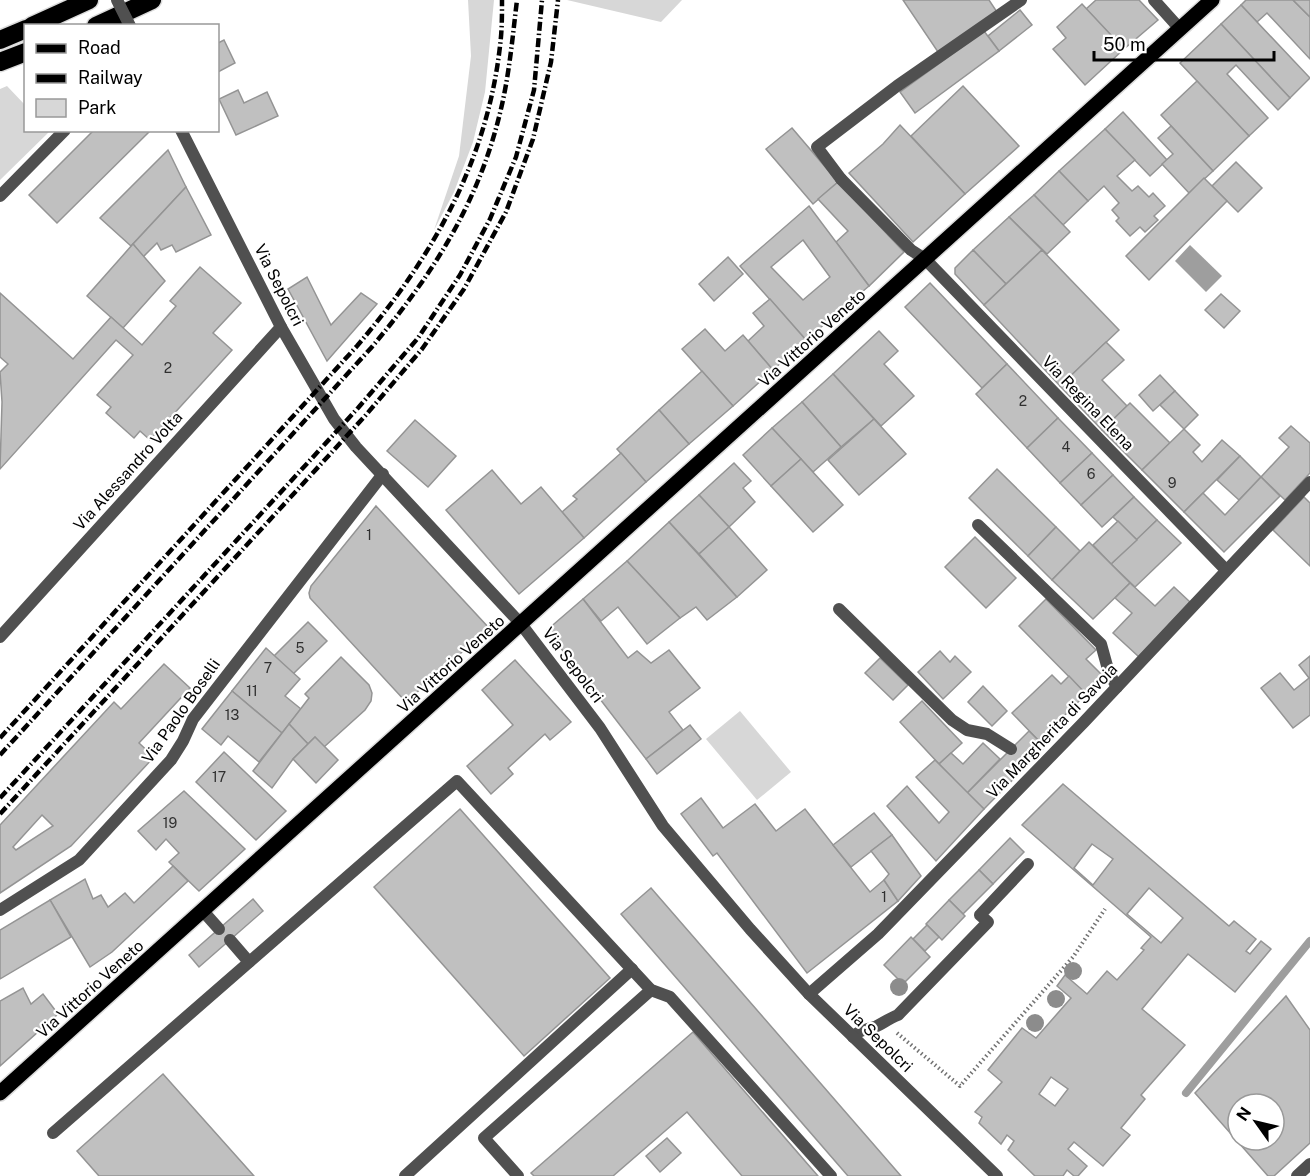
<svg xmlns="http://www.w3.org/2000/svg" width="1310" height="1176" viewBox="0 0 1310 1176" font-family="'Public Sans',sans-serif">
<style>
.green{fill:#d7d7d7}
.water{fill:#9e9e9e}
.lines{fill:none;stroke-linecap:round;stroke-linejoin:round}
.stream{stroke:#9e9e9e;stroke-width:8}
.building{fill:#c0c0c0;stroke:#949494;stroke-width:1.5;fill-rule:evenodd}
.primary-casing{stroke:#dbdbdb;stroke-width:18}
.motorway-casing{stroke:#dbdbdb;stroke-width:21}
.path{stroke:#727272;stroke-width:4;stroke-dasharray:1.5 3;stroke-linecap:butt}
.service{stroke:#505050;stroke-width:12}
.minor{stroke:#505050;stroke-width:12}
.tertiary{stroke:#505050;stroke-width:12}
.primary{stroke:#000;stroke-width:15}
.motorway{stroke:#000;stroke-width:18}
.rail{stroke:#000;stroke-width:4.5;stroke-dasharray:9 3 1.5 3;stroke-linecap:butt}
.tertiary-bridge{stroke:#505050;stroke-width:12}
.tree{fill:#8c8c8c}
.labels{text-anchor:middle;dominant-baseline:central;stroke-width:4.5;stroke-linejoin:round;paint-order:stroke}
.number-label{font-size:14px;fill:#303030}
.street-label{font-size:16px;fill:#000;stroke:#fff}
</style>
<rect width="100%" height="100%" fill="#fff"/>
<g class="green">
<path d="M468,0H494L485,92L473,142L454,192L434,230L459,156L471,56Z"/>
<path d="M567,0H682L661,22Z"/>
<path d="M7,86L25,105L26,130L50,131L0,180V89Z"/>
<path d="M740,711L791,772L757,800L706,739Z"/>
</g>
<path class="water" d="M1190,245L1222,276L1206,292L1175,261Z"/>
<g class="lines">
<path class="stream" d="M1186,1093L1310,941"/>
</g>
<g class="building">
<path d="M903,0H989L997,12L938,52Z"/>
<path d="M1096,0H1139L1158,20L1124,49L1086,9Z"/>
<path d="M1246,0H1293L1310,17V59L1267,13L1257,22L1241,5Z"/>
<path d="M1293,0H1310V17Z"/>
<path d="M1082,4L1124,49L1085,85L1053,49L1066,38L1057,27Z"/>
<path d="M1241,5L1310,78L1290,98L1221,24Z"/>
<path d="M1020,10L1032,25L999,51L988,36Z"/>
<path d="M1221,24L1290,98L1278,110L1236,65L1227,74L1268,118L1249,136L1180,63Z"/>
<path d="M984,31L999,51L915,113L900,92Z"/>
<path d="M224,40L235,63L218,72V43Z"/>
<path d="M1197,81L1249,136L1213,171L1161,115Z"/>
<path d="M963,86L1019,146L965,194L911,136Z"/>
<path d="M238,90L244,103L267,92L278,116L236,135L219,99Z"/>
<path d="M1123,112L1167,160L1150,176L1105,129Z"/>
<path d="M900,125L965,194L913,242L849,173L883,144Z"/>
<path d="M1171,126L1213,171L1189,193L1162,164L1173,154L1158,138Z"/>
<path d="M792,128L838,182L813,204L766,149Z"/>
<path d="M1105,129L1135,160L1117,176L1132,191L1138,186L1149,197L1153,193L1165,206L1154,216L1158,220L1145,232L1140,227L1130,236L1116,221L1119,218L1112,210L1119,203L1104,186L1088,201L1059,171Z"/>
<path d="M94,130H151L57,223L29,195Z"/>
<path d="M168,150L186,187L131,246L100,218Z"/>
<path d="M1236,162L1262,188L1238,212L1212,186Z"/>
<path d="M1059,171L1088,201L1063,225L1034,195Z"/>
<path d="M1204,178L1227,201L1149,280L1126,256Z"/>
<path d="M838,182L904,252L869,286L836,242L848,231L818,199Z"/>
<path d="M186,187L211,235L176,252L172,245L161,250L157,243L143,257L133,244Z"/>
<path d="M1034,195L1070,232L1047,254L1009,217Z"/>
<path d="M809,206L869,286L806,340L740,266ZM803,240L830,277L803,300L771,267Z"/>
<path d="M1009,217L1042,250L1006,284L973,250Z"/>
<path d="M133,244L165,281L123,328L87,296Z"/>
<path d="M973,250L1006,284L984,305L955,274V268Z"/>
<path d="M1042,250L1119,330L1060,386L984,305Z"/>
<path d="M728,257L743,274L714,301L699,284Z"/>
<path d="M200,267L241,303L213,333L232,350L150,440L140,431L134,438L106,413L111,407L97,395L133,355L116,340L0,469L2,402L0,372L8,364L0,357V293L73,359L111,317L142,345L176,306L170,301Z"/>
<path d="M307,277L331,325L361,293L377,304L327,361L288,289Z"/>
<path d="M930,283L1007,364L982,388L905,307Z"/>
<path d="M1221,294L1240,311L1224,328L1205,310Z"/>
<path d="M770,299L806,340L773,370L748,341L764,326L753,313Z"/>
<path d="M705,329L725,351L743,335L773,370L733,406L682,349Z"/>
<path d="M879,331L898,351L884,364L914,396L881,426L833,374Z"/>
<path d="M1106,342L1124,360L1102,380L1127,406L1102,430L1060,386Z"/>
<path d="M1007,364L1058,418L1027,448L976,394Z"/>
<path d="M702,371L733,406L689,444L659,410Z"/>
<path d="M833,374L874,419L841,447L802,402Z"/>
<path d="M1160,375L1175,391L1153,411L1139,395Z"/>
<path d="M1175,391L1198,415L1184,429L1160,405Z"/>
<path d="M802,402L841,447L813,472L772,428Z"/>
<path d="M1130,403L1170,443L1142,470L1102,430Z"/>
<path d="M659,410L689,444L646,482L617,449Z"/>
<path d="M1058,418L1092,453L1060,483L1027,448Z"/>
<path d="M874,419L906,454L859,495L828,460Z"/>
<path d="M415,420L456,456L428,487L387,451Z"/>
<path d="M1291,426L1310,443V473L1285,500L1261,477L1289,447L1279,438Z"/>
<path d="M772,428L801,459L771,486L743,455Z"/>
<path d="M1184,429L1200,445L1193,452L1202,462L1222,440L1240,456L1184,512L1142,470Z"/>
<path d="M621,453L646,482L584,538L562,512L577,499L573,496Z"/>
<path d="M1092,453L1113,475L1081,505L1060,483Z"/>
<path d="M1240,456L1261,477L1239,500L1217,480Z"/>
<path d="M801,459L843,505L813,532L771,486Z"/>
<path d="M734,463L751,481L743,488L755,502L729,527L699,495Z"/>
<path d="M997,469L1056,527L1028,556L969,498Z"/>
<path d="M492,470L521,504L541,487L584,538L519,594L446,510Z"/>
<path d="M1113,475L1134,497L1102,527L1081,505Z"/>
<path d="M1261,477L1280,496L1224,552L1184,512L1203,493L1225,515Z"/>
<path d="M699,495L729,527L699,554L669,522Z"/>
<path d="M1134,497L1157,520L1137,540L1113,517Z"/>
<path d="M1304,497L1310,503V566L1273,530Z"/>
<path d="M376,506L489,628L406,702L310,598L309,593L311,586Z"/>
<path d="M1157,520L1181,543L1135,587L1111,564Z"/>
<path d="M1118,521L1137,540L1111,564L1093,545Z"/>
<path d="M669,522L737,597L707,620L696,607L680,618L627,561Z"/>
<path d="M729,527L767,570L737,597L699,554Z"/>
<path d="M1056,527L1080,551L1052,580L1028,556Z"/>
<path d="M975,537L1016,578L986,608L945,567Z"/>
<path d="M1089,542L1130,583L1093,619L1052,580Z"/>
<path d="M627,561L680,618L647,644L618,607L601,621L583,599Z"/>
<path d="M1130,583L1155,606L1174,587L1190,602L1139,657L1113,633L1132,613L1115,598Z"/>
<path d="M583,599L628,658L637,651L651,663L669,650L700,688L669,712L683,730L646,759L547,630Z"/>
<path d="M1046,599L1096,650L1086,659L1103,676L1086,694L1019,626Z"/>
<path d="M308,622L327,641L293,674L274,656Z"/>
<path d="M266,648L300,679L285,696L301,709L282,733L232,691Z"/>
<path d="M940,651L950,662L955,656L971,672L943,699L918,672Z"/>
<path d="M1310,656V715L1293,728L1261,688L1280,673L1294,690L1309,678L1299,665Z"/>
<path d="M341,657L369,685L372,693L371,701L365,710L324,747L315,737L308,744L289,724L309,698L305,694Z"/>
<path d="M880,658L908,685L893,700L865,673Z"/>
<path d="M515,660L571,722L550,740L545,734L508,768L513,774L491,794L467,766L513,725L482,690Z"/>
<path d="M164,664L190,688L139,743L154,757L71,846L0,893V825L114,702L121,709ZM42,815L53,826L16,850L13,847Z"/>
<path d="M1052,675L1061,684L1069,676L1086,694L1039,741L1012,713Z"/>
<path d="M983,686L1007,711L992,726L968,702Z"/>
<path d="M232,691L282,733L259,762L228,736L221,745L202,729Z"/>
<path d="M922,701L962,743L939,764L900,722Z"/>
<path d="M289,724L308,744L293,759L272,788L253,771Z"/>
<path d="M690,725L701,739L657,774L646,759Z"/>
<path d="M1029,731L1045,747L984,809L967,793Z"/>
<path d="M315,737L338,760L316,783L293,759Z"/>
<path d="M983,743L1000,759L967,793L939,764L951,753L963,764Z"/>
<path d="M224,752L286,811L256,840L196,782Z"/>
<path d="M935,760L984,809L936,861L887,806L907,786L939,823L949,812L916,777Z"/>
<path d="M1063,784L1229,926L1234,921L1256,939L1246,951L1250,954L1261,941L1271,949L1235,992L1188,954L1142,1009L1185,1045L1141,1095L1145,1099L1121,1128L1130,1135L1103,1166L1074,1142L1068,1149L1087,1166L1078,1176H1074L1067,1170L1063,1176H1035L1008,1150L1014,1141L1007,1135L1001,1144L979,1123L982,1117L975,1112L1002,1082L988,1070L1022,1028L1036,1038L1071,998L1057,986L1065,975L1087,994L1107,971L1117,980L1144,950L1141,948L1151,937L1022,825ZM1092,844L1113,859L1093,885L1074,868ZM1149,888L1183,918L1161,943L1127,914ZM1051,1077L1068,1089L1055,1106L1039,1094Z"/>
<path d="M184,791L245,849L199,891L169,862L179,853L166,839L156,850L138,831Z"/>
<path d="M701,798L723,828L755,804L776,831L805,809L870,892L884,880L898,901L807,973L717,853L713,856L681,814Z"/>
<path d="M460,809L610,978L524,1056L374,887Z"/>
<path d="M874,813L892,835L851,867L833,845Z"/>
<path d="M892,835L921,876L898,901L884,880L889,874L871,851Z"/>
<path d="M1010,838L1024,852L993,884L979,870Z"/>
<path d="M173,866L188,881L112,952L90,967L50,900L85,879L93,899L101,895L108,907L125,893L134,903Z"/>
<path d="M979,870L993,884L963,914L949,900Z"/>
<path d="M651,888L901,1176H848L621,914Z"/>
<path d="M253,899L263,911L199,967L189,955Z"/>
<path d="M50,900L71,937L0,979V930Z"/>
<path d="M949,900L965,916L942,940L926,924Z"/>
<path d="M927,925L939,937L925,951L913,939Z"/>
<path d="M911,937L930,957L903,984L884,965Z"/>
<path d="M23,988L31,1004L43,994L58,1014L0,1066V1001Z"/>
<path d="M1286,996L1310,1030V1143L1274,1176H1268L1195,1093ZM1238,1104H1274V1140H1238Z"/>
<path d="M693,1032L818,1176H742L687,1112L613,1176H534L531,1173Z"/>
<path d="M163,1074L254,1176H99L77,1151Z"/>
<path d="M667,1138L681,1153L660,1172L646,1156Z"/>
</g>
<g class="lines">
<defs>
<path id="primary" d="M0,1093L1212,0"/>
<g id="motorway">
<path d="M32,26L89,0"/>
<path d="M96,26L152,0"/>
<path d="M0,40L26,29"/>
<path d="M0,62L26,52"/>
</g>
</defs>
<use href="#primary" class="primary-casing"/>
<use href="#motorway" class="motorway-casing"/>
<path class="path" d="M897,1033L960,1086L1073,957L1105,909"/>
<g class="service">
<path d="M1154,0L1180,29"/>
<path d="M841,179L817,147L897,86L1021,0"/>
<path d="M978,525L1101,644L1109,673L1117,687"/>
<path d="M839,609L952,720L967,730L987,734L1011,749"/>
<path d="M203,911L219,929"/>
<path d="M230,940L249,962"/>
<path d="M853,1037C862,1028 864,1031 875,1027C883,1023 890,1018 898,1015L988,922L980,915L1028,864"/>
<path d="M53,1133L457,781L651,990L670,997L831,1176"/>
<path d="M405,1176L632,969"/>
<path d="M518,1176L484,1138L651,990"/>
</g>
<g class="minor">
<path d="M841,179L911,250L925,259L1226,570"/>
<path d="M0,196L65,130"/>
<path d="M521,624L600,728L663,826L750,929L809,994L997,1176"/>
<path d="M0,637L281,327"/>
<path d="M0,910L79,860L171,760L183,741L193,719L383,474"/>
<path d="M809,994L878,934L1084,722L1310,482"/>
<path d="M1297,1176L1310,1164"/>
</g>
<path class="tertiary" d="M181,130L281,327L334,419L356,447L521,624"/>
<use href="#primary" class="primary"/>
<use href="#motorway" class="motorway"/>
<g class="rail">
<path d="M0,738L357,346C432,258 487,162 500,46C502,31 502,15 502,0"/>
<path d="M0,755L371,348C435,272 482,198 503,100C510,67 513,33 517,0"/>
<path d="M0,798L358,408L418,338L460,275L490,219L516,157L534,90L542,0"/>
<path d="M0,814L365,416L422,349L464,289L506,212L533,139L551,62L558,0"/>
</g>
<path class="tertiary-bridge" d="M117,0L130,26"/>
</g>
<g class="tree">
<circle cx="1073" cy="971" r="9"/>
<circle cx="899" cy="987" r="9"/>
<circle cx="1056" cy="999" r="9"/>
<circle cx="1035" cy="1023" r="9"/>
</g>
<g class="labels">
<g class="number-label">
<text x="168" y="368">2</text>
<text x="1023" y="401">2</text>
<text x="1066" y="447">4</text>
<text x="1091" y="474">6</text>
<text x="1172" y="483">9</text>
<text x="369" y="535">1</text>
<text x="300" y="648">5</text>
<text x="268" y="668">7</text>
<text x="252" y="691">11</text>
<text x="232" y="715">13</text>
<text x="219" y="777">17</text>
<text x="170" y="823">19</text>
<text x="884" y="897">1</text>
</g>
<g class="street-label">
<text transform="translate(279 285) rotate(63)">Via Sepolcri</text>
<text transform="translate(812 338) rotate(-42)">Via Vittorio Veneto</text>
<text transform="translate(1088 403) rotate(46)">Via Regina Elena</text>
<text transform="translate(128 471) rotate(-48)">Via Alessandro Volta</text>
<text transform="translate(451 664) rotate(-42)">Via Vittorio Veneto</text>
<text transform="translate(573 665) rotate(53)">Via Sepolcri</text>
<text transform="translate(181 711) rotate(-55)">Via Paolo Boselli</text>
<text transform="translate(1052 731) rotate(-46)">Via Margherita di Savoia</text>
<text transform="translate(90 989) rotate(-42)">Via Vittorio Veneto</text>
<text transform="translate(878 1038) rotate(44)">Via Sepolcri</text>
</g>
</g>
<rect x="24" y="24" width="195" height="108" fill="#ffffff" stroke="#999999" stroke-width="1.5"/>
<rect x="36" y="44" width="30" height="9" fill="#000000" stroke="#999999" stroke-width="1.5"/>
<text x="78" y="54" font-size="18" fill="#000000">Road</text>
<rect x="36" y="74" width="30" height="9" fill="#000000" stroke="#999999" stroke-width="1.5"/>
<text x="78" y="84" font-size="18" fill="#000000">Railway</text>
<rect x="36" y="99" width="30" height="18" fill="#d7d7d7" stroke="#999999" stroke-width="1.5"/>
<text x="78" y="114" font-size="18" fill="#000000">Park</text>
<g transform="translate(1256 1122) rotate(304)"><circle r="28" fill="#ffffff" stroke="#999999" stroke-width="1.5"/>
<path d="M0-4.5L10 22L0 15L-10 22Z" fill="#000000"/>
<text y="-9" font-size="16" font-weight="bold" text-anchor="middle" fill="#000000">N</text>
</g>
<path d="M1094 51v9h180v-9" fill="none" stroke="#000000" stroke-width="3"/>
<text x="1103" y="51" font-size="18" fill="#000000" stroke="#ffffff" stroke-width="4.5" paint-order="stroke">50 m</text>
</svg>
